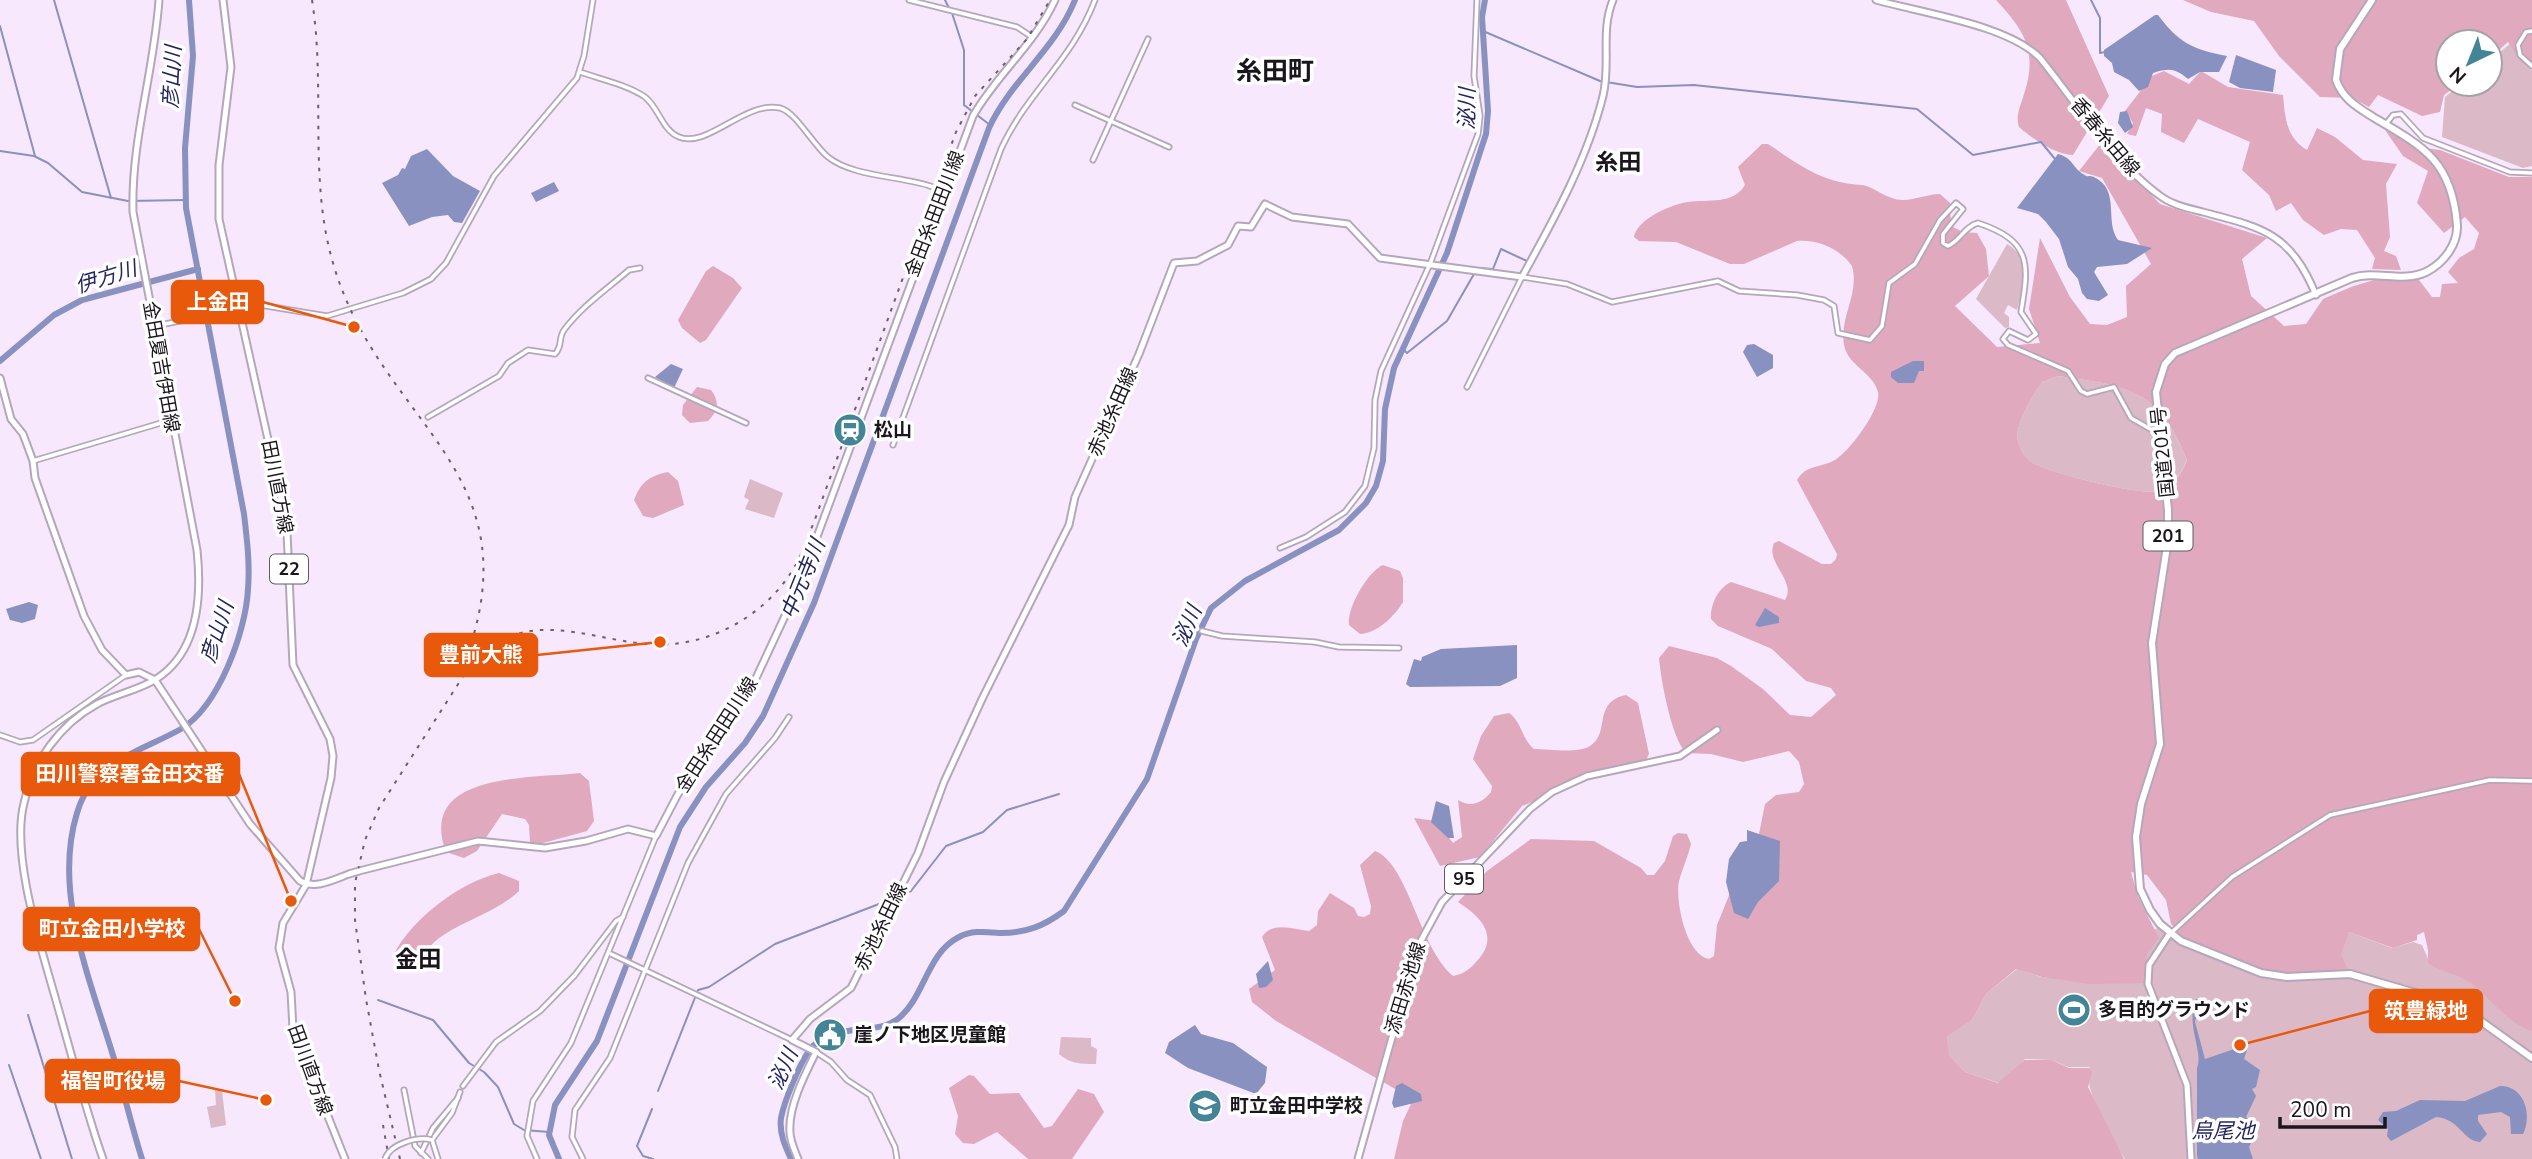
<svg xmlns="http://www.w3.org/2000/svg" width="2532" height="1159" viewBox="0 0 2532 1159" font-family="'Nunito Sans','Noto Sans JP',sans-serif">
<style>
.green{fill:#dbb9c6}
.forest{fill:#e0a9be;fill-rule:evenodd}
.water{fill:#8991c0}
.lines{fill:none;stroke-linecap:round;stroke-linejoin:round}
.stream{stroke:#8991c0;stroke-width:2}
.river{stroke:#8991c0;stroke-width:6}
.minor-casing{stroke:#b5a7bb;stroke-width:7}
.major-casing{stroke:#b5a7bb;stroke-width:9}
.highway-casing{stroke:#b5a7bb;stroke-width:10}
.minor{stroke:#fff;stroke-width:3.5}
.major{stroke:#fff;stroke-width:5}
.highway{stroke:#fff;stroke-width:6}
.rail{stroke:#6a616d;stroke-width:2;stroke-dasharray:3.5 7;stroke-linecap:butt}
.minor-bridge-casing{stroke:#b5a7bb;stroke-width:7;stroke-linecap:butt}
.major-bridge-casing{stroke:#b5a7bb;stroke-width:9;stroke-linecap:butt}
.minor-bridge{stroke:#fff;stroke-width:3.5}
.major-bridge{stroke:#fff;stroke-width:5}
.labels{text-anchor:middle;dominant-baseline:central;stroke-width:7;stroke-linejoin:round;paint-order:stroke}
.shield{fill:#fff;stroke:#5f5c61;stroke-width:2}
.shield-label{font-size:18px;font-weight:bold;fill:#1b161d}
.street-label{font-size:19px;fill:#1b161d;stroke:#fff}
.poi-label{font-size:19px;font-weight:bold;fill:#1b161d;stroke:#fff;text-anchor:start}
.water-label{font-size:21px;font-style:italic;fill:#242660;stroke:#fff}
.quarter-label{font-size:23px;font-weight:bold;fill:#1b161d;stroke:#fff}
.district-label{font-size:26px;font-weight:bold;fill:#1b161d;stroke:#fff}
.leader{fill:none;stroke:#e8590c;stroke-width:2.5}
.callout-dot{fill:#e8590c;stroke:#fff;stroke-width:2.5}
.callout{fill:#e8590c;stroke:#e8590c;stroke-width:2.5}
.callout-label{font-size:21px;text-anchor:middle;font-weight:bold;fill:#fff}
</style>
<rect width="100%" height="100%" fill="#f7e8fd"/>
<g class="green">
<path d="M2510,44L2532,71V166L2523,168L2442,137L2445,97L2461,84H2490V60Z"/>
<path d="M2007,244C2032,257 2023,287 2017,310L2008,305L2004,313L2009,317V327L2005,328L1976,299Z"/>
<path d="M2058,376C2127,386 2160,389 2187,460C2182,472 2172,487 2159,491C2139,496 2051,473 2033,463C2025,458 2020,450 2018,441C2014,424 2033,396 2042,382Z"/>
<path d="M750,479L783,493L774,518L745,509L749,500L744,497Z"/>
<path d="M2166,924L2182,934L2336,943L2349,932L2392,948L2413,942L2422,945L2429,961L2469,978L2532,1028V1159H2125C2111,1138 2097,1113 2090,1088C2087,1080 2093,1075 2089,1067H2068L2051,1060L2025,1059L1999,1083L1965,1072L1948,1056L1947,1035L1972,1020L1986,994L2017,969L2041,977L2055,978Z"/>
<path d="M1061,1037L1091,1038V1046L1097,1049L1096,1064C1081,1064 1070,1064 1059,1054Z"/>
<path d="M215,1090L222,1091L226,1125L211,1128L207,1107L216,1105Z"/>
</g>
<g class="forest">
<path d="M1996,0H2066L2109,96L2073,155C2054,154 2033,139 2019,127C2015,116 2021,105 2024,94C2038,52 2025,31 1996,0Z"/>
<path d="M2183,0H2532V68L2521,62L2508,42L2490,58V42H2448V84H2459L2444,95L2440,112L2422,116L2378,95L2369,107L2352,98L2320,97L2279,56L2254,21L2211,12Z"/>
<path d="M2164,71L2189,84L2201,71L2228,87L2283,95C2285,118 2286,137 2307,150L2317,128L2335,137L2363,160L2397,164L2386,184L2390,237L2384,251L2396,256L2401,270L2372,269L2375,258L2357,230L2341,229L2324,235L2303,220L2291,203L2276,211L2269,195L2242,170L2250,142L2198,119L2184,143L2161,132L2162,114L2146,108L2136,136L2127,134L2133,123L2125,111L2152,76Z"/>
<path d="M2385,130L2417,147L2440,150L2509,177H2532V1031C2509,1024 2490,998 2472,984C2460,974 2441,972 2428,963V950L2424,932L2417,935V940L2393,948L2349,932L2341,954L2348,970L2289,973L2257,967L2184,939L2171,924L2166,900L2147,875L2131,872L2138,897L2159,938L2147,954L2144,983L2090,984L2042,977L2016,969L1986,994L1972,1020L1947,1036L1949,1056L1965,1072L1998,1083L2024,1060H2051L2069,1068H2089L2092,1072L2088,1087L2124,1159H1394L1403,1121L1411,1104L1397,1090L1276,1021L1252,1002L1249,989L1275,970L1262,937C1273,921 1292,929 1309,931L1317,925L1318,911L1330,893L1354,908L1358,916L1364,917L1370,914L1371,906L1360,865L1375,851C1408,863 1419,947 1453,976C1464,974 1470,969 1477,961C1500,936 1481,917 1458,902L1487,871L1531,839L1594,841L1641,868L1647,875H1654L1665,861L1673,836L1678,833L1687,834L1691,844C1688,857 1682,869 1679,881C1675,901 1686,955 1709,959L1714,956L1717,925L1730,893L1758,839L1765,804L1776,795L1799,792L1804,784L1799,762L1789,751L1743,762L1711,754L1686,753C1671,737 1661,680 1659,658L1669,646L1717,658L1731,666L1763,689L1790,715L1811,717L1836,695L1831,688L1806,681L1772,649L1718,626L1711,619C1710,605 1718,588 1731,582L1785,600C1797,581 1765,563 1774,543L1779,541L1822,564H1831L1836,559L1837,554L1797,480C1806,465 1819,468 1833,461C1848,454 1882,408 1878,392C1873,372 1848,366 1844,345C1839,317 1860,294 1852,266C1840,249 1818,239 1797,241L1744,264H1730L1676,242L1639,241L1634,237C1637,219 1672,204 1688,202C1708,199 1733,205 1745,185L1738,167L1762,144H1768C1801,166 1822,183 1862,185C1873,186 1887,200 1903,200C1915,200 1928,194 1940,194L1950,203L1951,226L1963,232L1977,233L1986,249L1989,276L1955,306L1997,347L2040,343L2029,309L2040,238L2070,297L2090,324L2107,325L2127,317L2126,286L2151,264L2102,178L2079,171L2101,143L2160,204L2267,238L2242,259L2251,296L2284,326L2306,324L2323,299L2351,287L2377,279L2419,280L2432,297H2440L2442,284L2458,283L2448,272L2459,258L2474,249L2479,233L2465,217L2444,233L2417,203L2428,171L2403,156ZM2058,376C2127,386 2160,389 2187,460C2183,472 2172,487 2159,491C2139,496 2051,473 2033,463C2025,458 2020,450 2018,441C2014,424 2033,396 2042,382Z"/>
<path d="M713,266L733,278L742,288L706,340L700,343L682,328L678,320L706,271Z"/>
<path d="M697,387L711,390C720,402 718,411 708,421L690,423L682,415L683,405Z"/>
<path d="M668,472L678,481L684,505L653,518L643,516L634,500C641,482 649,476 668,472Z"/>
<path d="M1383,565L1400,571L1403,578V602C1394,617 1377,633 1360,634L1349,625C1346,609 1368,571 1383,565Z"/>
<path d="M1626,695L1638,703L1649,754L1645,762L1603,774L1522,806L1480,857L1440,866L1414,818L1436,821L1453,843L1462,837L1458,800C1471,808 1482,803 1491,792L1492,786L1473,759L1481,736L1494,716L1509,713C1522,722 1522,740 1534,749C1549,749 1577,754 1590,746C1611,733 1592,702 1626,695Z"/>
<path d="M580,773L589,781L594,821L587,831L536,845L530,842L529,825L525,819L502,814L477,851L464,858L446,852C416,771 533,779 580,773Z"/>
<path d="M499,873L519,881V891C497,912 467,919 442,936C428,945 420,962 403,967L397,964L394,954C412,919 460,882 499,873Z"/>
<path d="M969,1075L974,1076L990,1094L1019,1093L1044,1128L1052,1126L1078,1089L1094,1094L1104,1112L1072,1159H1028L997,1132L974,1144L963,1143L955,1134L958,1116L949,1088Z"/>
</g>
<g class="water">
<path d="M2155,15H2158C2178,42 2193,50 2227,56L2219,72H2200L2188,79C2175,68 2169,68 2153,73L2148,87L2139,91L2129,80L2114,72L2112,63L2104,56V50Z"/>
<path d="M2236,55L2276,70L2273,92L2240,88L2229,82Z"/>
<path d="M2127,111L2133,127L2125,133L2118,123L2120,112Z"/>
<path d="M427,149L453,176L480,191L462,223L454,222L448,215L432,217L409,226L382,183L398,175L402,168L405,169L411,156Z"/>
<path d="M2058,154C2073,158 2072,167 2083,174C2091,179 2085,174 2094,177C2121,190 2104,221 2118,240L2152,248L2127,264L2097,267L2094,272L2108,295L2099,301L2087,299L2082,293L2078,279L2068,267L2059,239L2046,222L2038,214L2017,208Z"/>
<path d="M554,182L559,191L536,202L531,193Z"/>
<path d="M1754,344L1773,355V368L1757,377L1743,352L1747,345Z"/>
<path d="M1924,361V371H1919L1914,383H1898L1891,377V372L1913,361Z"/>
<path d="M671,364L683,369L674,388L655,377Z"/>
<path d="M29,602L38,605L35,619L22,623L10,620L6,609Z"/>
<path d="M1765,608L1779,617V623L1759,627L1755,625Z"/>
<path d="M1517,645V678L1500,686L1410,687L1406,684L1414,659L1421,661L1422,657L1441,649Z"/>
<path d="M1436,801L1449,806L1454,838H1448L1431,822Z"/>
<path d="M1747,830L1780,841L1779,881L1758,902L1748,919L1734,913L1726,882L1729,859L1740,842L1747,841Z"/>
<path d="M1268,961L1273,980L1266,987L1259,988L1256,974Z"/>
<path d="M2196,999H2200L2195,1022L2205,1059L2243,1046L2247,1050L2244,1059L2260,1070L2256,1087L2252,1089L2256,1096L2246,1117L2257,1130L2249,1147L2253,1159H2198L2197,1156V1068C2204,1052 2185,1025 2196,999Z"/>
<path d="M1195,1025L1201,1034L1233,1043L1267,1067L1265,1083L1256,1094L1188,1068L1165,1053L1169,1042Z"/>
<path d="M1402,1083L1421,1094L1422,1101L1394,1108L1392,1103L1396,1086Z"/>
<path d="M2500,1086C2526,1086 2532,1117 2523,1134H2511L2510,1117L2501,1112L2478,1115V1121L2487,1134L2480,1142C2463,1141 2460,1119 2436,1117L2391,1141L2387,1136L2388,1129L2378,1120L2383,1112L2396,1111L2420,1100L2465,1101Z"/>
</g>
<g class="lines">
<g class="stream">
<path d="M54,0L111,198"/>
<path d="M945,0L949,8"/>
<path d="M2091,0L2100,18V53L2105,52"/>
<path d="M952,13L964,50V105L990,125"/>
<path d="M0,26L35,156"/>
<path d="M1483,31L1600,81L1637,87L1694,85L1917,109L1973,155L2041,142L2055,159"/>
<path d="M0,151L34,156L48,163L82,192L128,201L186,200"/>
<path d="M1475,268L1493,269L1501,249L1527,261"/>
<path d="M1403,349L1407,353L1447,321L1474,274"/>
<path d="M898,897L911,891L946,846L983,832L1007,810L1059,794"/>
<path d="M378,1000L433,1020L469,1063L484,1072L498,1087L514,1124L524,1130L549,1132"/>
<path d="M28,1015L72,1159"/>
<path d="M9,1065L41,1159"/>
<path d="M658,1091L698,990L709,987L775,944L892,899"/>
<path d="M652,1109L637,1146L643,1156L653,1159"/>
</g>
<g class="river">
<path d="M0,361L54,315L82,300L198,269"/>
<path d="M142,1159C132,1127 124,1094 115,1062C92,984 52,894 77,813C92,761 140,752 181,729C219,706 246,631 248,589C250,564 247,539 244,514L186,208L185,148L193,56L189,0"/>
<path d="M559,1159L549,1135L555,1105L597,1041L680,827L706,787L745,743L763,716L814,603L989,128C1011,80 1055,50 1075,0"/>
<path d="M791,1159C785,1146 779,1133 781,1118C784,1102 802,1056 814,1045C819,1041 827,1038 833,1035C853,1026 881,1033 899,1018C925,996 927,953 959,937C972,930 986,932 1001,933C1026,933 1044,926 1064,911L1147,779L1196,639L1211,608L1245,581L1339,530L1366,503L1376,486L1383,461L1385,409L1394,368L1447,253L1486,134L1488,111L1482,17L1485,0"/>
</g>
<defs>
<g id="minor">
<path d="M909,0L1017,27L1032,37"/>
<path d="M2532,31L2526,32L2518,45L2520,55L2532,66"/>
<path d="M580,72C600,79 628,85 645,97C659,108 662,130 679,137C707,149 746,100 780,108C796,112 813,145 828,157C853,177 901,176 930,186"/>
<path d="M1075,105L1169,147"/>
<path d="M2386,124L2393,115L2401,114L2423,138L2510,172L2532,173"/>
<path d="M1093,160L1148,39"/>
<path d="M155,326L260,305L327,316L403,293L431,279L446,263L494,176L577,78L584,56L593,0"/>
<path d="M648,378L746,423"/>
<path d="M1467,387L1522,277L1567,284L1612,302L1718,281L1739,291L1797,295L1824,300L1834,306L1838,333L1870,340L1882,326L1889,283L1915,264L1940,220L1956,203L1963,209L1943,234V243L1948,246C1960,241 1965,226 1978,223C2032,241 2029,264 2021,312L2036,334L2028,340L2009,331L2003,339L2008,345L2068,371L2081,391L2087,394L2114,387L2131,418L2159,434"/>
<path d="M428,417L499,376L508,363L528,350L555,354C563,346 558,338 564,330C582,306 607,289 629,270L640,268"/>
<path d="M893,445L1001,149C1027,92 1072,61 1095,0"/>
<path d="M33,461L171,420"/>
<path d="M1280,548L1306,537L1345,512L1365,486L1374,448L1375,400L1381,371L1430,264L1478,134L1480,116L1474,76L1477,0"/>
<path d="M1202,631L1222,636L1315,642L1339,647L1399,648"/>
<path d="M0,735L20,742L33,740L126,675"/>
<path d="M2172,932L2232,877L2330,815L2490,780L2532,781"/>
<path d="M611,954L792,1040"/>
<path d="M816,1052L831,1062L847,1080L870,1095L895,1147L897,1159"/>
<path d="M463,1086L496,1042L540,1011L575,975L616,921L623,917"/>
<path d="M404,1090L415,1146L428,1159"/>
<path d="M421,1153L433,1128L458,1098"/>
<path d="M438,1159L432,1140L452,1113L460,1092"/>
<path d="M537,1159L527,1136L533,1101L571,1043L656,836"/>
<path d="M583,1159L572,1137L575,1110L610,1058L688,863L726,794L775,738L789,717"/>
</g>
<g id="major">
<path d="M223,0L231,67L219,165V219L281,498L287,532L293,665L330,739L333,756L331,778L306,885L283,923L279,948L291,992L293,1029L345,1159"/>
<path d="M1876,0C1922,13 2008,25 2040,58C2073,99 2117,165 2159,195C2172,205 2187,208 2203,212C2264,228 2290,233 2316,295"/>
<path d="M0,378L11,419L23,434L33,461L35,478L84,616L102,650L126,675L139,672L155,680L250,824L300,881C315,890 335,879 349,874"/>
<path d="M359,871L478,841L545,848L586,841L628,829L656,836L678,794L750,691L798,588L973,116C997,74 1035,44 1055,0"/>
<path d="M2170,933L2149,965L2148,984L2187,1085L2191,1159"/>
<path d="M103,1159C86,1111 73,1060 59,1011C44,956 10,858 24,803C33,762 59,725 97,704C114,695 134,691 151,682C199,656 202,597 197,550L133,212C131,140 154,72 159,0"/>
<path d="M798,1159C795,1151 790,1141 790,1132C788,1107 805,1074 816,1052L792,1040L810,1019L851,988L918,853L944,782L983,697L1069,525L1075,497L1139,354L1174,263L1197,261L1228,245L1238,226L1251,227L1265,204L1292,217L1348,224L1380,258L1522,277C1554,219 1587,160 1603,96C1611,64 1600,31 1613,0"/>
<path d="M1358,1159L1417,948L1442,902L1530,809L1552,792L1587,776L1680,756L1717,730"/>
</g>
<path id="highway" d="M2372,0L2340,49L2336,80C2343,99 2357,107 2373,117C2424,147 2452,161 2457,225C2458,244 2444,263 2426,272C2403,283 2376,270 2352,278L2175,353L2165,364L2156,392L2168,510V540L2152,643L2160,744L2141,804L2136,837L2140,889L2150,910L2160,924L2181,941L2261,973L2287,977L2350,974L2436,999L2471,1014L2532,1058"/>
</defs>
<use href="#minor" class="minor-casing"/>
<use href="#major" class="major-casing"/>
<use href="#highway" class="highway-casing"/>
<use href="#minor" class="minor"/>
<use href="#major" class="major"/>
<use href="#highway" class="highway"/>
<g class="rail">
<path d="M312,0C326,87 308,178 333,263C380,427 541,470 462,669"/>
<path d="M383,1125L389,1159"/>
<path d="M400,1159L379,1070L366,999L355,920V883L365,840L379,808L469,667C523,605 580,638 647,644C704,649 762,619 792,571C802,556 807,538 814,522L956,132L975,96L1027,39L1050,0"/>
</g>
<defs>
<g id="minor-bridge">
<path d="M930,186L938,189"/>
<path d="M385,1159C390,1144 417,1136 432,1140"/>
</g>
<path id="major-bridge" d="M349,874L359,871"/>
</defs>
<use href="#minor-bridge" class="minor-bridge-casing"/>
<use href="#major-bridge" class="major-bridge-casing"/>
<use href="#minor-bridge" class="minor-bridge"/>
<use href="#major-bridge" class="major-bridge"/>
</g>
<defs>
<symbol id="station-disc" viewBox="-11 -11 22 22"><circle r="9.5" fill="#448497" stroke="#fff"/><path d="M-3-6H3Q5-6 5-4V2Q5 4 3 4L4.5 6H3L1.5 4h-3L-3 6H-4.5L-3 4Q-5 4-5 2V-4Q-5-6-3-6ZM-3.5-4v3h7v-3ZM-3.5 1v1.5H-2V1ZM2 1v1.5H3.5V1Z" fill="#fff"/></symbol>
<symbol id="stadium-disc" viewBox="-11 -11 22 22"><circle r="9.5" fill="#448497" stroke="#fff"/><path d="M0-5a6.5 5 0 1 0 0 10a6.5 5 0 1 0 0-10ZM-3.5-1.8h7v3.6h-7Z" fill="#fff"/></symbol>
<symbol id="civic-disc" viewBox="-11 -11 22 22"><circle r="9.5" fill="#448497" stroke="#fff"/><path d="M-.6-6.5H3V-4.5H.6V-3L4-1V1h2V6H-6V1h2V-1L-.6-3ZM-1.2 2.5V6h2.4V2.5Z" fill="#fff"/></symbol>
<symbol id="school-disc" viewBox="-11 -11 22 22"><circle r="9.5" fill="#448497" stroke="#fff"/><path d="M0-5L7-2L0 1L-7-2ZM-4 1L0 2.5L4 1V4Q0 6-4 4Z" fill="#fff"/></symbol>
</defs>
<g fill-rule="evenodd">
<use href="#station-disc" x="831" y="411" width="38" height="38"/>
<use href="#stadium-disc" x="2055" y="991" width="38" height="38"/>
<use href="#civic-disc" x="811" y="1016" width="38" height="38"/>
<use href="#school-disc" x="1186" y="1087" width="38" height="38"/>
</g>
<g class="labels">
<g class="shield">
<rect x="2143.5" y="521.5" width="49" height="29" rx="5"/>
<rect x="270" y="554.5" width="38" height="29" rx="5"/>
<rect x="1445" y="864.5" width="38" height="29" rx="5"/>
</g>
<g class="shield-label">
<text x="2168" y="536">201</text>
<text x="289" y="569">22</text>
<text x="1464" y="879">95</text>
</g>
<g class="street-label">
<text transform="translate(2105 137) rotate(50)">香春糸田線</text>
<text transform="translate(935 214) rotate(-69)">金田糸田田川線</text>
<text transform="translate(161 367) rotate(80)">金田夏吉伊田線</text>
<text transform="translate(1113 412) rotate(-66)">赤池糸田線</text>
<text transform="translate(2163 452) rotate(-96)">国道201号</text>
<text transform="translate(277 487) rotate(79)">田川直方線</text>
<text transform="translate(717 735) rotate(-57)">金田糸田田川線</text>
<text transform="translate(881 927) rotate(-64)">赤池糸田線</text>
<text transform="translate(1406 988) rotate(-73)">添田赤池線</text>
<text transform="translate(310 1070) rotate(70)">田川直方線</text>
</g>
<g class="poi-label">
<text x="874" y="430">松山</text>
<text x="2098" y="1010">多目的グラウンド</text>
<text x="854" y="1035">崖ノ下地区児童館</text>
<text x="1230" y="1106">町立金田中学校</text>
</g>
<g class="water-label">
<text transform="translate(172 77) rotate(-87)">彦山川</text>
<text transform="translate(1467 109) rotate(-89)">泌川</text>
<text transform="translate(106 277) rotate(-17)">伊方川</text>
<text transform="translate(803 579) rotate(-68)">中元寺川</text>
<text transform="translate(1187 626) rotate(-67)">泌川</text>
<text transform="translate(217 632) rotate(-72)">彦山川</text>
<text transform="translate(783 1069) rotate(-66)">泌川</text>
<text x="2223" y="1131">烏尾池</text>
</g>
<g class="quarter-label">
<text x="1618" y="162">糸田</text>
<text x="418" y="959">金田</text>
</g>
<g class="district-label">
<text x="1275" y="71">糸田町</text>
</g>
</g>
<path class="leader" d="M354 327L263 302M660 642L537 655M291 901L239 774M235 1001L199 929M2240 1045L2370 1011M266 1100L179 1081"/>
<g class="callout-dot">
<circle cx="354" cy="327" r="7"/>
<circle cx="660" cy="642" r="7"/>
<circle cx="291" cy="901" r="7"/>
<circle cx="235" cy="1001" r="7"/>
<circle cx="2240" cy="1045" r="7"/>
<circle cx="266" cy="1100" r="7"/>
</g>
<g class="callout">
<rect x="172" y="281" width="91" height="42" rx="7"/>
<rect x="425" y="634" width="112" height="42" rx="7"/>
<rect x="22" y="753" width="217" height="42" rx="7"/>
<rect x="24" y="908" width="175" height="42" rx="7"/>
<rect x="2370" y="990" width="112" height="42" rx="7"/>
<rect x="46" y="1060" width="133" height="42" rx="7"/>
</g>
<g class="callout-label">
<text x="218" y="309">上金田</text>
<text x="481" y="662">豊前大熊</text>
<text x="130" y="781">田川警察署金田交番</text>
<text x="112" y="936">町立金田小学校</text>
<text x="2426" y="1018">筑豊緑地</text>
<text x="113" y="1088">福智町役場</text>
</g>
<g transform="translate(2469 63) rotate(223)"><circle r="33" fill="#ffffff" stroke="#a4a2a5" stroke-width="2"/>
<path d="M0-5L12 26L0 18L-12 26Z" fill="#448497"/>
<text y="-10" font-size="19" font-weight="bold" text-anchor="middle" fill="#1b161d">N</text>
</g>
<path d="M2280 1117v10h105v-10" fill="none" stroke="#1b161d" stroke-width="3.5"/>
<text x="2290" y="1117" font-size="21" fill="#1b161d" stroke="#ffffff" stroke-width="5" paint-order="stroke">200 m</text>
</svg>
